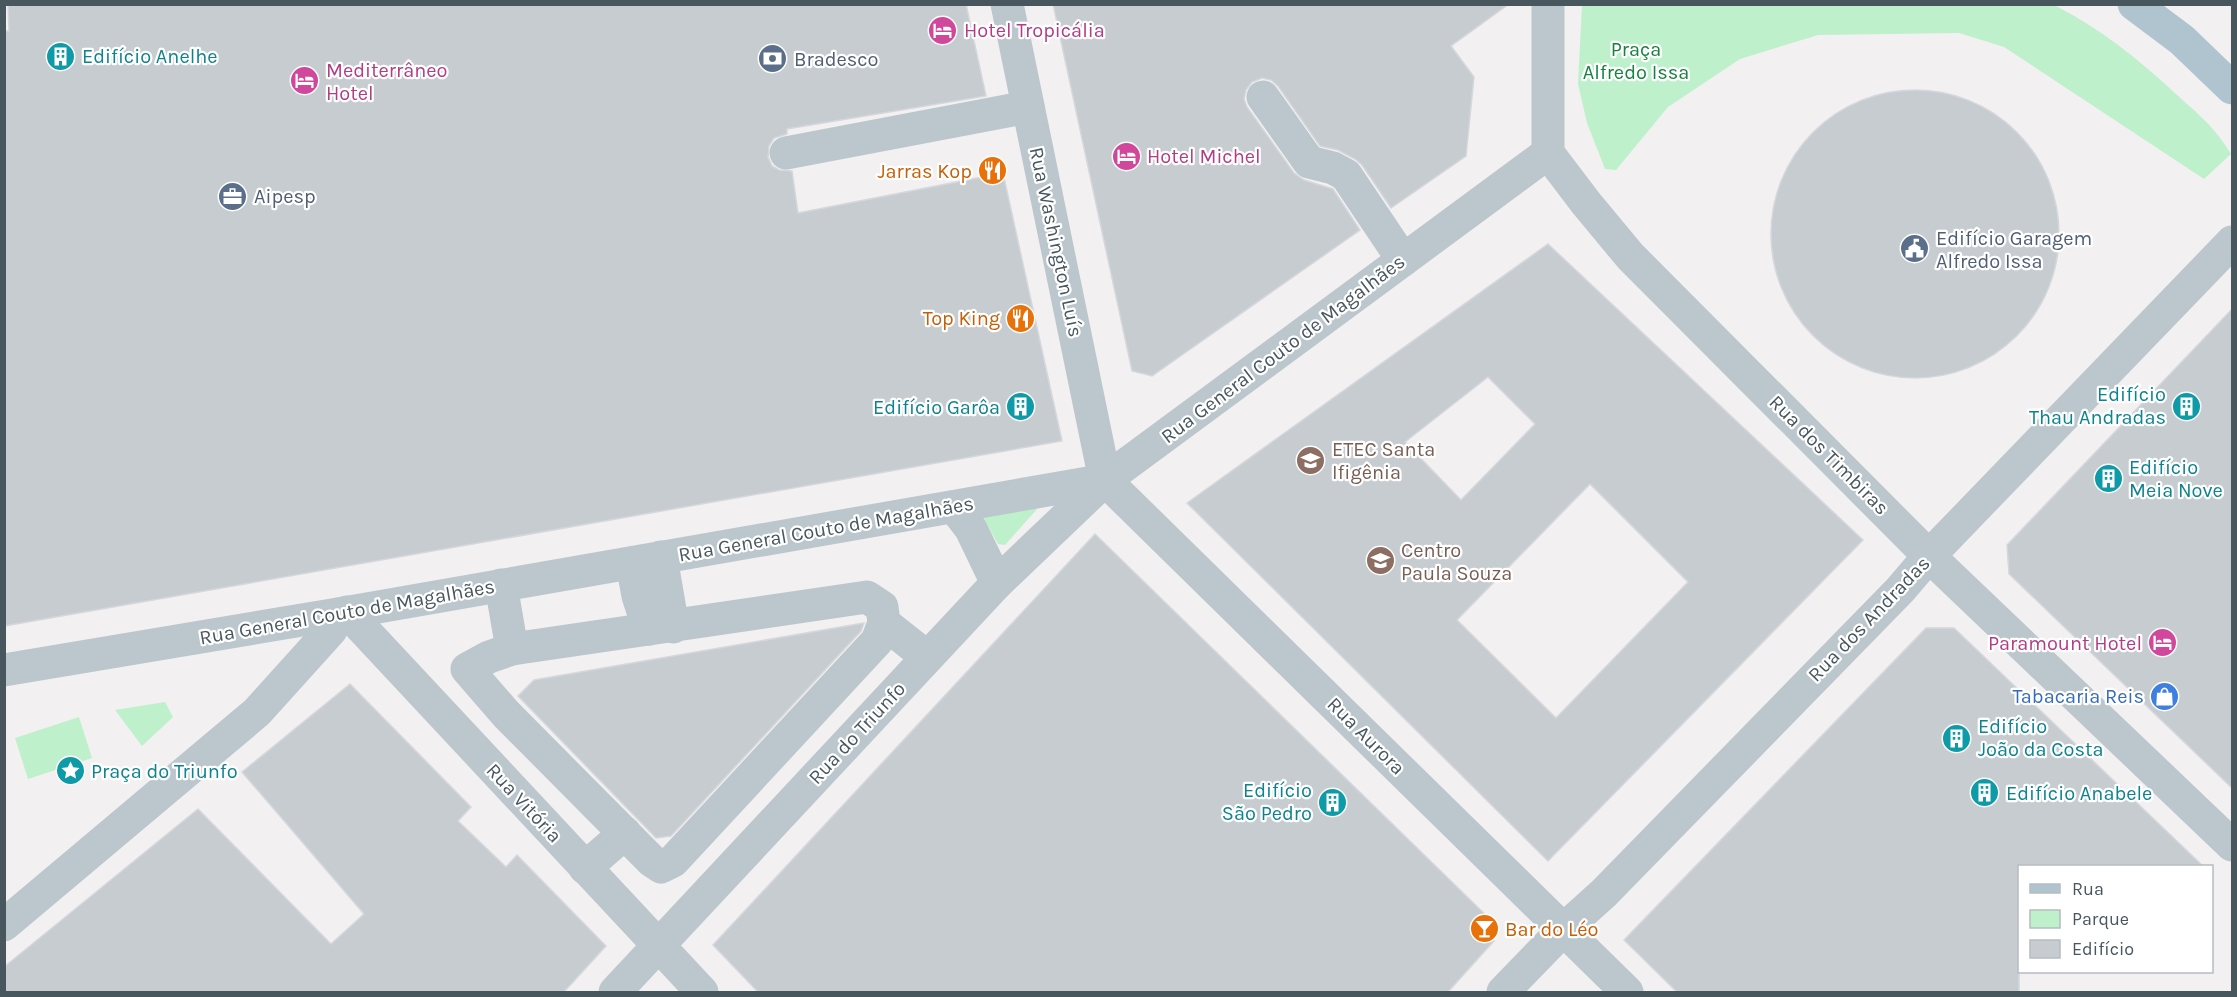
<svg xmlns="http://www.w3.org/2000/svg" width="2237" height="997" viewBox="0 0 2237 997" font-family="Karla,sans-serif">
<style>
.green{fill:#bff0cc}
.building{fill:#c7ccd0;stroke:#d4d8dc;stroke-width:1.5;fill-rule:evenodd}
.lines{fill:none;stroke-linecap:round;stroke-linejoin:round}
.minor{stroke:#bcc7cd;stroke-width:33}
.major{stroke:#b0c4cf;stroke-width:33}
.labels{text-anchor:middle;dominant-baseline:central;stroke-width:4.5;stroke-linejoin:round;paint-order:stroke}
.hotel-label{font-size:20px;fill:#b23c85;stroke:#fff;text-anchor:start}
.park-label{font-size:20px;fill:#16823e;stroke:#fff}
.culture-label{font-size:20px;fill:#0d838f;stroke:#fff;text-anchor:start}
.service-label{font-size:20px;fill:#4e5e75;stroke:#fff;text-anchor:start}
.food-label{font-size:20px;fill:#c56008;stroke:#fff;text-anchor:end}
.street-label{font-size:20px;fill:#48575e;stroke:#fff}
.education-label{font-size:20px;fill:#785e54;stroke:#fff;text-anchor:start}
.shop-label{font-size:20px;fill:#366cbe;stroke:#fff;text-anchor:end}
</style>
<rect width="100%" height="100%" fill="#f3f0f1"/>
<g class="green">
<path d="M1582,5H2054C2100,28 2138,59 2176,94C2198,114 2215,127 2231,154L2204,179L2004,47L1959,33L1818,35L1740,59L1668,107L1616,170L1605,169L1587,123L1578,84Z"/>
<path d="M1038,508L1005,545L998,544L984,519L985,516Z"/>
<path d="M165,702L173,717L142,746L115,710Z"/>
<path d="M79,717L92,758L28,779L15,738Z"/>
</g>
<g class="building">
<path d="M8,4H966L986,96L787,129V134L774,138L769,146L768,157L772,166L779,170L792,171L798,213L1003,173L1062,441L4,626V31H9Z"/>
<path d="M1053,4H1509L1451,46L1474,77L1466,156L1391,208L1362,165L1355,159L1338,150L1320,146L1278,86L1271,80L1262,78L1252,82L1246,90L1244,99L1247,107L1294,173L1304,180L1333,189L1360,230L1152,376L1132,371Z"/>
<circle cx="1915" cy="234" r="144"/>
<path d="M1548,244L1863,540L1548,861L1187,503ZM1488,377L1535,424L1461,500L1405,442ZM1590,484L1688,582L1556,718L1457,620Z"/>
<path d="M2232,309V788L2009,574L2007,545Z"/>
<path d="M1095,534L1492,921L1494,941L1447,993H759L713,945Z"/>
<path d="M864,623L861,631L671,836L656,838L518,696L534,680Z"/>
<path d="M1926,628H1954L2204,867H2019V993H1678L1624,940Z"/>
<path d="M350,684L471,807L458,821L506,867L517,855L606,946L563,993H4V967L198,809L331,944L364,914L242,772Z"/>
</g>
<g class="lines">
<g class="minor">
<path d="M1007,4L1105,480"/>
<path d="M1548,4V153L1586,203L1630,256L1929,556L2232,845"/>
<path d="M1263,97L1309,162L1333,168L1346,175L1403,260"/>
<path d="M786,153L1028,107"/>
<path d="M1105,480L1627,992"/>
<path d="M954,507L971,529L997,583"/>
<path d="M661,557L673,627"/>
<path d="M632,563L638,596L649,629"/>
<path d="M501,585L512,649"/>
<path d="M867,597L882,607L884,623L877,641L673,861L661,867L652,861L506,714L467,669L489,657L512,649Z"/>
<path d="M347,612L702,992"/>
<path d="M884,623L927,657"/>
<path d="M4,670L338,614L1105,480L1548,153"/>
<path d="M585,868L625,833"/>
<path d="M4,925L257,712L331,630L338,614"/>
<path d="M615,992L997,583L1105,480"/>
<path d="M1503,992L1563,930L1604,893L1900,590L1929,556L2232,242"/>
</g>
<path class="major" d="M2134,4L2182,40L2232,88"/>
</g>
<defs>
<symbol id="hotel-disc" viewBox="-11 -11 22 22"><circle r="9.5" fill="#d1479c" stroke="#fff"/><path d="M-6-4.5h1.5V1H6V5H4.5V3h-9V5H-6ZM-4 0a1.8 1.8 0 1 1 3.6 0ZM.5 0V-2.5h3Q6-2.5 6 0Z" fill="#fff"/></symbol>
<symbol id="building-disc" viewBox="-11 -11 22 22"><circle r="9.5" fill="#0f9aa8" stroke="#fff"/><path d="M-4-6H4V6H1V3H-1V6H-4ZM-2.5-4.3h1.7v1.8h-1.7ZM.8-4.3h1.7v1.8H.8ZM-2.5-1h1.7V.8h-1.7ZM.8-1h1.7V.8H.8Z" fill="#fff"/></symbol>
<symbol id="bank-disc" viewBox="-11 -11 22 22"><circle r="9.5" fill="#5c6f8a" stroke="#fff"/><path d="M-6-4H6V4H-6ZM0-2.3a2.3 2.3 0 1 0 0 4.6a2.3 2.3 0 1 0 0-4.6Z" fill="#fff"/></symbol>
<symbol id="restaurant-disc" viewBox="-11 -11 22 22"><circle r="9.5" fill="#e8710a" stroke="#fff"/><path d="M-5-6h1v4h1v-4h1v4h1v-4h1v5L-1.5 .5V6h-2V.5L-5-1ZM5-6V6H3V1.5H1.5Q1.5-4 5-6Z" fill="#fff"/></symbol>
<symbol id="office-disc" viewBox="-11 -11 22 22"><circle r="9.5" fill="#5c6f8a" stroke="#fff"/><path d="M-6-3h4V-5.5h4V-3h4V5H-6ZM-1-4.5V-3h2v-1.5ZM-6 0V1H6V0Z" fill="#fff"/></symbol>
<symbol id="civic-disc" viewBox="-11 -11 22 22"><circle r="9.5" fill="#5c6f8a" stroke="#fff"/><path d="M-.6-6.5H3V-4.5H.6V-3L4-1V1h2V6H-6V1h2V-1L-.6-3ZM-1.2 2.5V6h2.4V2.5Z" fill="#fff"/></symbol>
<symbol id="university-disc" viewBox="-11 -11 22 22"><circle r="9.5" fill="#8d6e63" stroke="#fff"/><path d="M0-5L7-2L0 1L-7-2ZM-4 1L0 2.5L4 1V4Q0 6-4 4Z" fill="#fff"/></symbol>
<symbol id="shop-disc" viewBox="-11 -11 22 22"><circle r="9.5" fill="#3f7fe0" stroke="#fff"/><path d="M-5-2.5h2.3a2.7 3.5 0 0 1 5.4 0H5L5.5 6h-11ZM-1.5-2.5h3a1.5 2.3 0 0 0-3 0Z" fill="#fff"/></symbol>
<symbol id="sight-disc" viewBox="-11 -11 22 22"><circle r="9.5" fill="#0f9aa8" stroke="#fff"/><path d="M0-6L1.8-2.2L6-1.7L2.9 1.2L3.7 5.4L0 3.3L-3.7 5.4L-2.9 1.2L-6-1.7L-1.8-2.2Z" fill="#fff"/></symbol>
<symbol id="bar-disc" viewBox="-11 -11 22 22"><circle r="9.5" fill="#e8710a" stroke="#fff"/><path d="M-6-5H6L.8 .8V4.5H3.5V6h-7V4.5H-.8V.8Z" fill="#fff"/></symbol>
</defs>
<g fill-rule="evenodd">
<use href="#hotel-disc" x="926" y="14" width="33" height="33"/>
<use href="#building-disc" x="44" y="40" width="33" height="33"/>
<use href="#bank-disc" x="756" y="42" width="33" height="33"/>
<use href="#hotel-disc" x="288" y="64" width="33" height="33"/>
<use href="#hotel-disc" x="1110" y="140" width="33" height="33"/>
<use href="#restaurant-disc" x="976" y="154" width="33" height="33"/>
<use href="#office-disc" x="216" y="180" width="33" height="33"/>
<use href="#civic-disc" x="1898" y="232" width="33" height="33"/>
<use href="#restaurant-disc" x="1004" y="302" width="33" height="33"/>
<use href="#building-disc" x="2170" y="390" width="33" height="33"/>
<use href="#building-disc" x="1004" y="390" width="33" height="33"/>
<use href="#university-disc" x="1294" y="444" width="33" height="33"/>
<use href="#building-disc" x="2092" y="462" width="33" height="33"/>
<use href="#university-disc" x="1364" y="544" width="33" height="33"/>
<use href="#hotel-disc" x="2146" y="626" width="33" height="33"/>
<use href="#shop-disc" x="2148" y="680" width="33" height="33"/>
<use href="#building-disc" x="1940" y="722" width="33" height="33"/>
<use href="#sight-disc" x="54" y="754" width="33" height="33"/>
<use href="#building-disc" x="1968" y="776" width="33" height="33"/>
<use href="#building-disc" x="1316" y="786" width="33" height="33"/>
<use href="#bar-disc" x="1468" y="912" width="33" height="33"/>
</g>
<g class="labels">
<g class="hotel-label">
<text x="964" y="30">Hotel Tropicália</text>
<text x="326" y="70">Mediterrâneo<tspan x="326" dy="23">Hotel</tspan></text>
<text x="1147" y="156">Hotel Michel</text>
<text x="2142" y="643" text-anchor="end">Paramount Hotel</text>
</g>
<g class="park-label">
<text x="1636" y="49">Praça<tspan x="1636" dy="23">Alfredo Issa</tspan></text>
</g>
<g class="culture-label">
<text x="82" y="56">Edifício Anelhe</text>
<text x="2166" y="394" text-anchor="end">Edifício<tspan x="2166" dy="23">Thau Andradas</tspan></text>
<text x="1000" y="407" text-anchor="end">Edifício Garôa</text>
<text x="2129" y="467">Edifício<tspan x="2129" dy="23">Meia Nove</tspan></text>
<text x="1978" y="726">Edifício<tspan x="1978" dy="23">João da Costa</tspan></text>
<text x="91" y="771">Praça do Triunfo</text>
<text x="1312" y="790" text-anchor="end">Edifício<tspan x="1312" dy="23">São Pedro</tspan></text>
<text x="2006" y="793">Edifício Anabele</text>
</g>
<g class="service-label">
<text x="794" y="59">Bradesco</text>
<text x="254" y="196">Aipesp</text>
<text x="1936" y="238">Edifício Garagem<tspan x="1936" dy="23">Alfredo Issa</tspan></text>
</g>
<g class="food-label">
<text x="972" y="171">Jarras Kop</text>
<text x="1000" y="318">Top King</text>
<text x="1505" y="929" text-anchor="start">Bar do Léo</text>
</g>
<g class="street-label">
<text transform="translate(1056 242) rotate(78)">Rua Washington Luís</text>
<text transform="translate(1283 349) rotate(-37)">Rua General Couto de Magalhães</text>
<text transform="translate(1829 455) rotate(45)">Rua dos Timbiras</text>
<text transform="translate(826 529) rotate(-10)">Rua General Couto de Magalhães</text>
<text transform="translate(347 612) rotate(-10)">Rua General Couto de Magalhães</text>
<text transform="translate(1869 619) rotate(-46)">Rua dos Andradas</text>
<text transform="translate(857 733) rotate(-47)">Rua do Triunfo</text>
<text transform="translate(1366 736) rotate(45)">Rua Aurora</text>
<text transform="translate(524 803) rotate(47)">Rua Vitória</text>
</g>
<g class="education-label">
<text x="1332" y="449">ETEC Santa<tspan x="1332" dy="23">Ifigênia</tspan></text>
<text x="1401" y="550">Centro<tspan x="1401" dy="23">Paula Souza</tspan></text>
</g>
<g class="shop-label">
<text x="2144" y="696">Tabacaria Reis</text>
</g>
</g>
<rect width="2237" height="997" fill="none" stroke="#48575e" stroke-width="12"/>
<rect x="2018" y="865" width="195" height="108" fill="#ffffff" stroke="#b6bcbf" stroke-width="1.5"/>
<rect x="2030" y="884" width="30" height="9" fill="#b0c4cf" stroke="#b6bcbf" stroke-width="1.5"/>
<text x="2072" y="895" font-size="18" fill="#48575e">Rua</text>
<rect x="2030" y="910" width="30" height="18" fill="#bff0cc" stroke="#b6bcbf" stroke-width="1.5"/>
<text x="2072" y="925" font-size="18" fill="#48575e">Parque</text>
<rect x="2030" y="940" width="30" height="18" fill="#c7ccd0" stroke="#b6bcbf" stroke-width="1.5"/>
<text x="2072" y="955" font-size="18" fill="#48575e">Edifício</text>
</svg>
